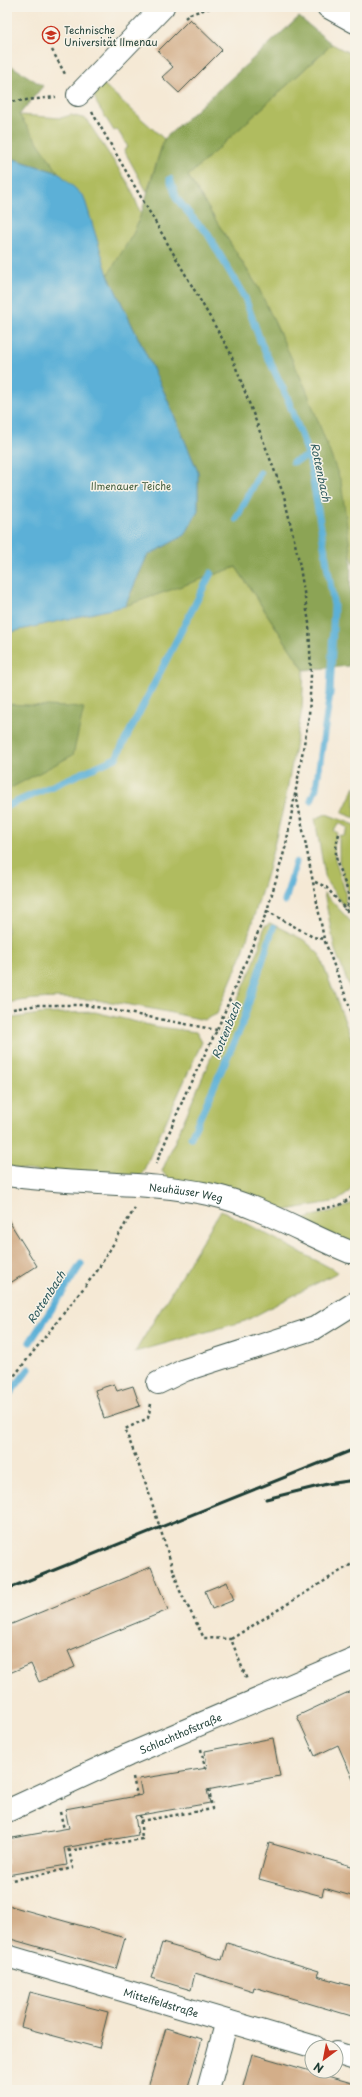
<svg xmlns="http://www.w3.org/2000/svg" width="362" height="2097" viewBox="0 0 362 2097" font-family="'Playpen Sans',sans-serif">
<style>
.green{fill:#b0bc5e;stroke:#687c49}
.forest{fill:#8ca455;stroke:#567044}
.water{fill:#5bb0d7;stroke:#3d7686}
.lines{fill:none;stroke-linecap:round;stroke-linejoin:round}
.stream{stroke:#5bb0d7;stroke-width:7}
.building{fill:#d3ae89}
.minor-casing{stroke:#3f574c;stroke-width:24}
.path{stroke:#3f574c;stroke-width:2.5;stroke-dasharray:3 3;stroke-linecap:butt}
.minor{stroke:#fff;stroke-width:22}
.rail{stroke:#1f3d34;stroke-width:3}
.labels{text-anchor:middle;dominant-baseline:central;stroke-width:3;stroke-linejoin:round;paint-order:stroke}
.poi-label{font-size:10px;fill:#1f3d34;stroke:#f7f3e8;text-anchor:start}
.park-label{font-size:10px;fill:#435d3e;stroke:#f7f3e8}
.street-label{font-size:10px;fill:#1f3d34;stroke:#f7f3e8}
.water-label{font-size:11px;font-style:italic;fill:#2e5a5d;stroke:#f7f3e8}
</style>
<rect width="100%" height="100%" fill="#f7f3e8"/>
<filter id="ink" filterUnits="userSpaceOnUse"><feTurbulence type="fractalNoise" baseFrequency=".025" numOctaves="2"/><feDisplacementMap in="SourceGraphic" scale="8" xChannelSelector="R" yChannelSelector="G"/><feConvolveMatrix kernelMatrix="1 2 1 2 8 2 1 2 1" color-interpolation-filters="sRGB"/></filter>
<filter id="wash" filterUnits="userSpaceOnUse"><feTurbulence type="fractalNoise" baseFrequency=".012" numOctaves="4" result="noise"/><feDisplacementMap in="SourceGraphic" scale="16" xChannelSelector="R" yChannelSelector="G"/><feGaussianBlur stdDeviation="0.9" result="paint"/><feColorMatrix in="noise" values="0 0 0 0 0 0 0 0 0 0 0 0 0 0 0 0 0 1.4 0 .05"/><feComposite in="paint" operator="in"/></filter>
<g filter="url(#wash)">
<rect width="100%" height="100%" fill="#f5e9d5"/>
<g class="green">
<path d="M332,44L355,56V567L259,289L188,176Z"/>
<path d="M102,83L164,139L147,192L124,150L128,147L117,129L114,131L97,104L94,95Z"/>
<path d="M19,115L61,118L71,115L86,119L130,186L141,214L137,224L232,569L236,567L304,670L302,709L285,801L268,870L243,952L217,1014L204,1020C140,1006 73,990 7,1003V141Z"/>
<path d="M355,786V818L342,813Z"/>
<path d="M326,814L355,825V916L348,909L349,894L339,862V838L340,835L344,836L348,828L339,823L334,831L338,833C325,860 350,881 345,907L326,881L315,819Z"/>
<path d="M324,893L355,926V1001L335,950Z"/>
<path d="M270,923L304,940L319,954L355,1048V1184L347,1194L337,1201L281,1211L168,1179L162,1171C182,1126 201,1080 221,1034C237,999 257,966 264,927Z"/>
<path d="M95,1012L153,1026L196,1032L202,1042L142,1174L136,1182L7,1168V1019L40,1014Z"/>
<path d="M355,1201V1245L301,1222C317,1211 339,1214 355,1201Z"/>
<path d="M221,1210L338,1272L245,1321L135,1352Z"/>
</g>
<g class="forest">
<path d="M299,17L332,44L188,176L259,289L306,389L341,482L351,555L349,666L304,670L236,567L125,606L147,556L185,535L198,511V472L165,394L108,275L134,232L141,214L164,139Z"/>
<path d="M7,63L43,86L19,115L59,173L7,157Z"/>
<path d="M7,704L84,708L73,755L7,790Z"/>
</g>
<path class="water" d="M7,157L59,173L84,197L108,275L165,394L198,472V511L185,535L147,556L125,606L7,633Z"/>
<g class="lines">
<g class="stream">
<path d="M170,179L177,199L196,222L206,231L245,298L261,343L287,397L309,456L334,606L330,693L316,788L311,800"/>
<path d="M293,462L309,456"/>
<path d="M236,519L260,473"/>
<path d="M7,806L116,758L211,573"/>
<path d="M285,901L296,862"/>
<path d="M191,1137L241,1027L273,928"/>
<path d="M30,1342L81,1264"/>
<path d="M7,1397L29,1369"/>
</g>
</g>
<g id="blocks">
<g class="building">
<path d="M190,19L222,50L179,93L162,77L173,67L158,51Z"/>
<path d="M7,1218L37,1266L7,1285Z"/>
<path d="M114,1384L117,1391L133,1386L140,1406L104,1418L95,1390Z"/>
<path d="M151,1567L168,1610L68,1651L75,1667L39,1682L31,1664L7,1674V1626Z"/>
<path d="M227,1582L234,1600L212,1609L205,1591Z"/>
<path d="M355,1689V1784L338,1745L315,1756L297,1716Z"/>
<path d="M273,1738L280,1776L207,1790L210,1803L135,1816L138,1835L64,1848L67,1865L7,1875V1839L69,1828L65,1809L142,1795L139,1779L207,1768L205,1751Z"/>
<path d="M269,1843L355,1867V1897L324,1888L322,1896L259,1879Z"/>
<path d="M7,1905L125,1938L116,1969L7,1938Z"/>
<path d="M162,1943L222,1960L227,1943L319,1971L317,1976L355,1987V2017L254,1987L253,1991L195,1973L191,1990L151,1978Z"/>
<path d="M30,1992L108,2012L99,2048L21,2027Z"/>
<path d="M166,2028L202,2039L187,2090H147Z"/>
<path d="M252,2054L355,2084V2090H242Z"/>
</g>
</g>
</g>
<g filter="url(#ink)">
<use href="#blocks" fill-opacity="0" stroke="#3f574c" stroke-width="1"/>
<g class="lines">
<defs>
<g id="minor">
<path d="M328,7L355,22"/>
<path d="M78,95L163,7"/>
<path id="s1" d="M7,1175C75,1186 145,1180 213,1195C261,1206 305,1234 350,1252H355"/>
<path d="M158,1383L185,1370L315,1328L355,1303"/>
<path id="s2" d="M7,1811L128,1755L355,1658"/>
<path id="s3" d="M7,1956L315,2047"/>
<path d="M336,2053L355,2059"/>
<path d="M208,2090L227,2021"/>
</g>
</defs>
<use href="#minor" class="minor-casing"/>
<g class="path">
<path d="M185,18L190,14L213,7"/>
<path d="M52,50L65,74"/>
<path d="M7,102L56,97"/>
<path d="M92,112L230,352L284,496L299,561L309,623L311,675L309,716L286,845L267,911L217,1030L187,1090L156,1164"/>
<path d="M296,794L324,939L355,1021"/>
<path d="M339,834C336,843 335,853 337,862C340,877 356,896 344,910"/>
<path d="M315,882L326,887L355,920"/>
<path d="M267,911L313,937L324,939"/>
<path d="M7,1010L38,1005H86L217,1030"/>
<path d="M316,1210L340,1205L355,1195"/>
<path d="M7,1385L97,1271L135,1208"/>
<path d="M151,1404L148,1418L125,1429L146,1484L180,1591L204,1638L231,1639L247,1680"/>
<path d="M231,1639L355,1562"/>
<path d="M201,1749L205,1768"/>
<path d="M133,1777L137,1796"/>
<path d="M60,1812L64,1829"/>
<path d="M140,1821L212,1809L209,1789"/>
<path d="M68,1851L142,1839L140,1815"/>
<path d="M7,1881L73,1868L68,1847"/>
</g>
<use href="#minor" class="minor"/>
<g class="rail">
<path d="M266,1499L327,1484L355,1480"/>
<path d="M7,1589L355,1449"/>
</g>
</g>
</g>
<defs>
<symbol id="university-ring" viewBox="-11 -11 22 22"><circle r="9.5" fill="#f7f3e8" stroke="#c8321e" stroke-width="1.5"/><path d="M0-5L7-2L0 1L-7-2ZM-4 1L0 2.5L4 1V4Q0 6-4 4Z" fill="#c8321e"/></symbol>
</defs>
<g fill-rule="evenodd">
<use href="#university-ring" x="41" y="25" width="20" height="20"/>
</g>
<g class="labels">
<g class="poi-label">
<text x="64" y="29">Technische<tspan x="64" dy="12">Universität Ilmenau</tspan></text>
</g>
<g class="park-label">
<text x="131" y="485">Ilmenauer Teiche</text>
</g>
<g class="street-label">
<text stroke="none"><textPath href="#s1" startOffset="180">Neuhäuser Weg</textPath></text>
<text stroke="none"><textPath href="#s2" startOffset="190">Schlachthofstraße</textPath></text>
<text stroke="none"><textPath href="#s3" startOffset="161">Mittelfeldstraße</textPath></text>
</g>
<g class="water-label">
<text transform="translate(321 472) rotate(78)">Rottenbach</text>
<text transform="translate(226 1030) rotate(-68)">Rottenbach</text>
<text transform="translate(46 1297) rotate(-57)">Rottenbach</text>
</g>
</g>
<rect width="362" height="2097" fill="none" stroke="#f7f3e8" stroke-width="24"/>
<g transform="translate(324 2059) rotate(212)"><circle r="19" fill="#f7f3e8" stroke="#a1aaa0"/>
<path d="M0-3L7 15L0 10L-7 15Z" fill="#c8321e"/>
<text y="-6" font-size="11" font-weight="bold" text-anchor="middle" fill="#1f3d34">N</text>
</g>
</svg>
